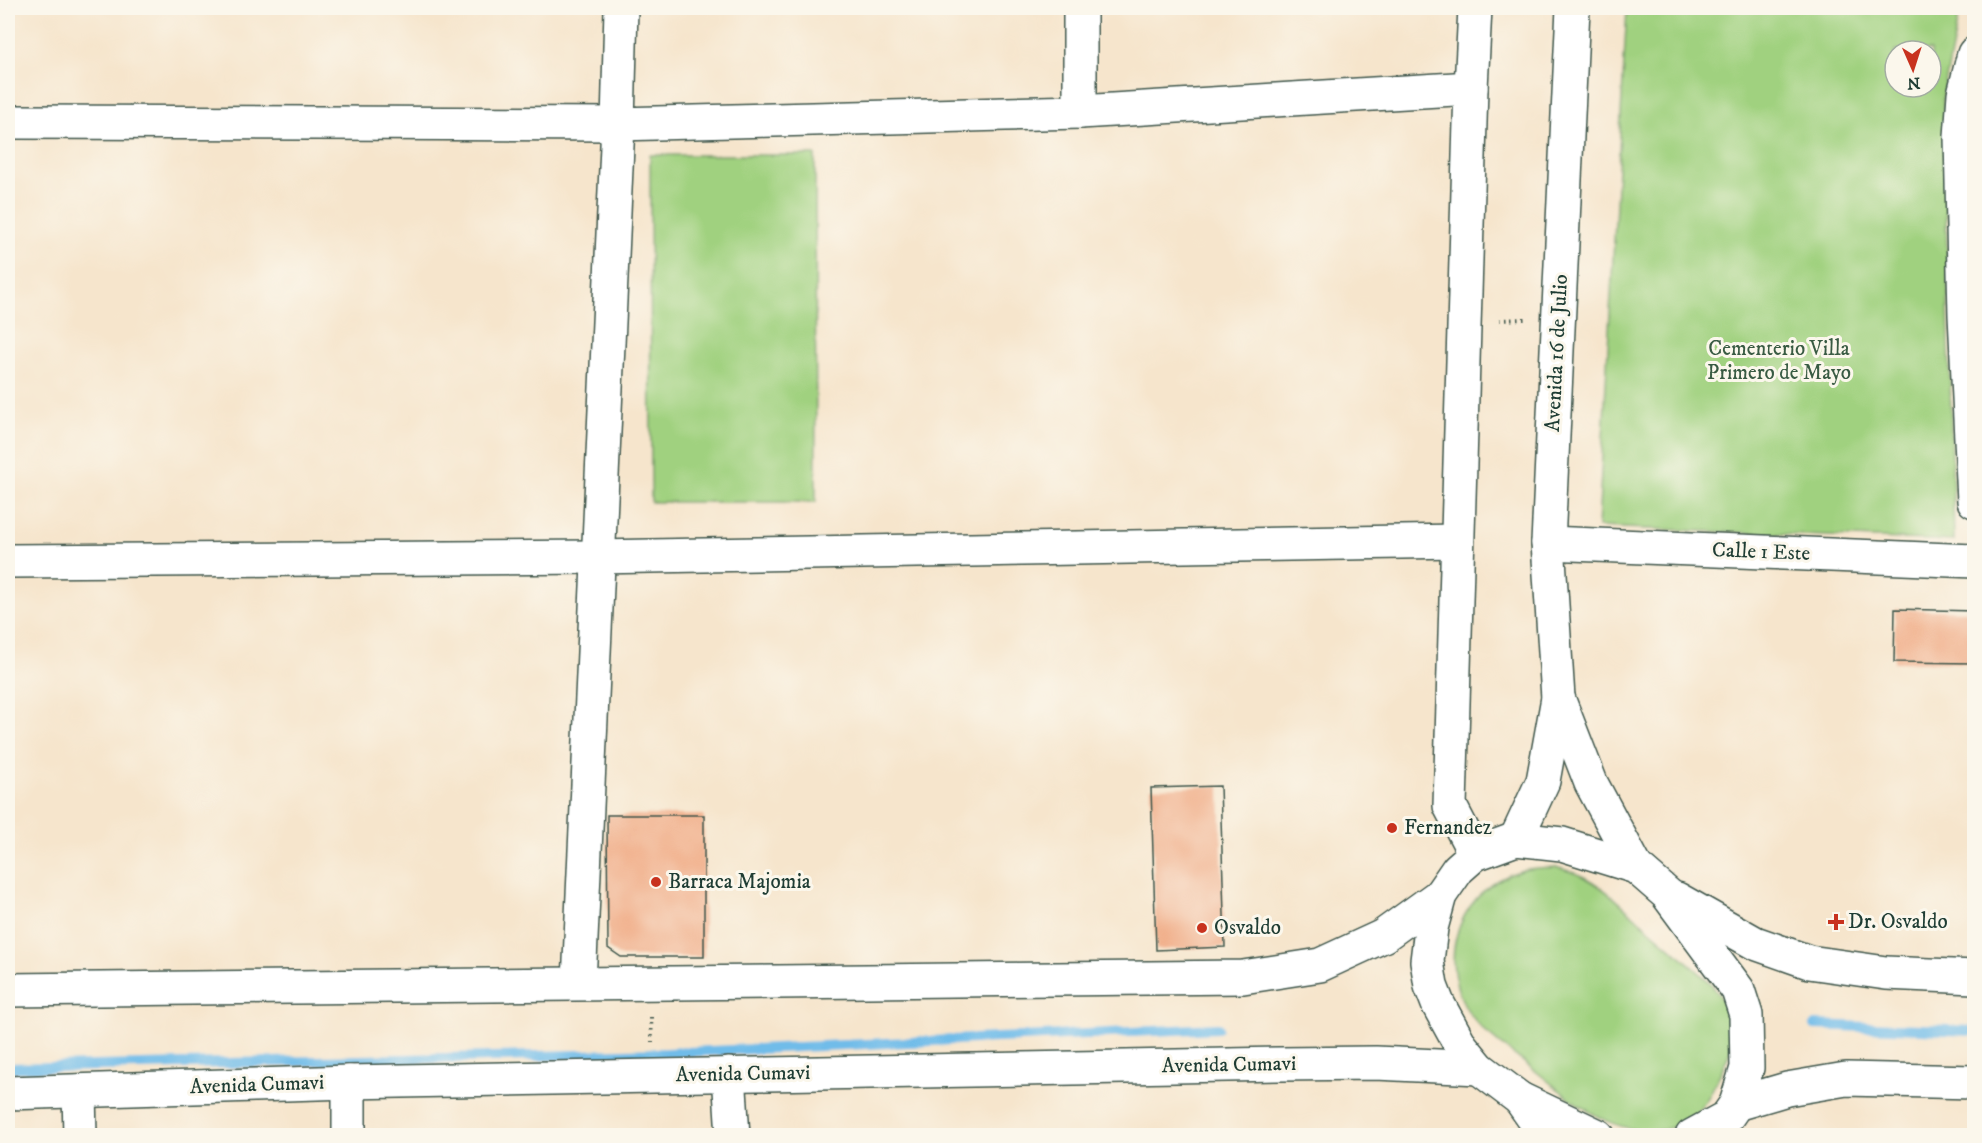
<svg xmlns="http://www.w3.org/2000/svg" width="1982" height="1143" viewBox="0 0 1982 1143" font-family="'IM FELL DW Pica',serif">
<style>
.green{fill:#a0d17f;stroke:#60875a;stroke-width:1.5;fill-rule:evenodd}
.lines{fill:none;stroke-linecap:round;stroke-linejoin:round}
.stream{stroke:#70bce9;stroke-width:10}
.building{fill:#f0aa84}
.minor-casing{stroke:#3f564b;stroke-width:36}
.major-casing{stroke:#3f564b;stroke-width:36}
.path{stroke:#3f564b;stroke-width:4;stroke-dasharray:1.5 4.5;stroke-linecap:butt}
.minor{stroke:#fff;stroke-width:33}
.major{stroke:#fff;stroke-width:33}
.poi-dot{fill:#c8321e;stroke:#fbf7ec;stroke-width:2}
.labels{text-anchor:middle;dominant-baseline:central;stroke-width:6;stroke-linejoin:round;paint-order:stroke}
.park-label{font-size:21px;fill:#395b43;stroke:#fbf7ec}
.street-label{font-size:21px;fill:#1f3d34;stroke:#fbf7ec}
.poi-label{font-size:21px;fill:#1f3d34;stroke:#fbf7ec;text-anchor:start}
</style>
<rect width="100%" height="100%" fill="#fbf7ec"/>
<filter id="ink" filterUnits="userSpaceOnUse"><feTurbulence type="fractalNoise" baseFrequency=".0167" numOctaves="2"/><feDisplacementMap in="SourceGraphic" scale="12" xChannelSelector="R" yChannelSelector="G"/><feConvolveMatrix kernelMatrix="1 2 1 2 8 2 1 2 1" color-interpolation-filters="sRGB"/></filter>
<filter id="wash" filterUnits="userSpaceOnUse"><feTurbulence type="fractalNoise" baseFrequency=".008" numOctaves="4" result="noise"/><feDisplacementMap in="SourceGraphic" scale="24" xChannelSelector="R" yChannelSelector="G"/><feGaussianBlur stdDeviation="1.35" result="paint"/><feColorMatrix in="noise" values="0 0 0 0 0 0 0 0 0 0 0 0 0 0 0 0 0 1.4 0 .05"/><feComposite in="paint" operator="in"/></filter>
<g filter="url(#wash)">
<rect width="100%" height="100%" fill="#f6e5cc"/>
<g class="green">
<path d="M1627,8H1962L1958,17L1943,95L1954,541L1598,527ZM1895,51H1931V87H1895Z"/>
<path d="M815,155L816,502H651L650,155Z"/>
<path d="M1556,867C1566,870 1577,873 1586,878C1610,891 1629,912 1649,929C1669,947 1692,964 1710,983C1718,991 1735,1020 1735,1031C1736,1044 1720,1074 1714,1086C1701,1114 1684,1129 1653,1131C1634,1132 1608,1123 1592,1113C1572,1102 1556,1087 1538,1073C1514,1054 1479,1032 1465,1006C1436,952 1463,888 1520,871C1531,867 1545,868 1556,867Z"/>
</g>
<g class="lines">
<g class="stream">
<path d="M1815,1025L1974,1031"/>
<path d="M8,1068L667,1053L1218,1028"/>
</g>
</g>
<g id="blocks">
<g class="building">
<path d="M1895,609L1974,611V663L1894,662Z"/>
<path d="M1220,786L1225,947L1156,950L1151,788Z"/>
<path d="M607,815H704V957H621L608,948Z"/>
</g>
</g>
</g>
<g filter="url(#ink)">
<use href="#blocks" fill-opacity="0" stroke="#3f564b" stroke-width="1.5"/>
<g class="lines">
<defs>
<g id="minor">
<path d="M1080,8V112"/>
<path d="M1974,54L1964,94L1961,137L1965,315L1974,501"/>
<path d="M8,122L618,124L1080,112L1471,88"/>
<path d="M1548,543L1974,561"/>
<path d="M8,561L597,557L1457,541"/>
<path d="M1558,698L1591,783L1636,867"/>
<path d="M1516,839L1543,781L1558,698L1548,543L1573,8"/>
<path d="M1475,854L1450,806L1471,88L1475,8"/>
<path d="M579,983L618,124L621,8"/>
<path d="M729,1074L733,1136"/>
<path d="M349,1082V1136"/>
<path d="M79,1091L80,1136"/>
<path d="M1520,1099L1546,1136"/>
</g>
<g id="major">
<path d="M1677,899L1755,943L1809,962L1886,973L1974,977"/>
<path d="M8,990L1243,977L1320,965L1383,936L1440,895"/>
<path d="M8,1093L349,1082L1280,1064L1376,1063L1479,1068"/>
<path d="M1736,1104L1787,1089L1846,1079L1974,1082"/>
<path d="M1598,1136L1520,1099L1479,1068L1461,1046L1438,1004L1431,986L1427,961L1431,928L1440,895L1458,869L1475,854L1516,839L1562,844L1636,867L1667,894L1738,990L1746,1015L1747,1068L1736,1104L1727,1117L1692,1136"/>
</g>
</defs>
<use href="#minor" class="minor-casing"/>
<use href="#major" class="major-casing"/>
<g class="path">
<path d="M1499,320L1525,319"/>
<path d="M651,1017L652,1042"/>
</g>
<use href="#minor" class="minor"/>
<use href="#major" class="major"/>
</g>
</g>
<g class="poi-dot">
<circle cx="1392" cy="828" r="6"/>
<circle cx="656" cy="882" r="6"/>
<path d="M1833 913h6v6h6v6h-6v6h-6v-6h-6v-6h6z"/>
<circle cx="1202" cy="928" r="6"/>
</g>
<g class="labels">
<g class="park-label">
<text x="1779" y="349">Cementerio Villa<tspan x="1779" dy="24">Primero de Mayo</tspan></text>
</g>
<g class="street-label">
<text transform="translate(1557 353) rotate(-87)">Avenida 16 de Julio</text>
<text transform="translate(1761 552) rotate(2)">Calle 1 Este</text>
<text transform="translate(1229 1065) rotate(-1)">Avenida Cumavi</text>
<text transform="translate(743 1074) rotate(-1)">Avenida Cumavi</text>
<text transform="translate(257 1085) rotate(-2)">Avenida Cumavi</text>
</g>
<g class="poi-label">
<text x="1404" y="828">Fernandez</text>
<text x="668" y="882">Barraca Majomia</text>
<text x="1848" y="922">Dr. Osvaldo</text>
<text x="1214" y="928">Osvaldo</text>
</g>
</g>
<rect width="1982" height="1143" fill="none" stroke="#fbf7ec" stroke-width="30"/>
<g transform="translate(1913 69) rotate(177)"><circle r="28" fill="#fbf7ec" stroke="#a3ada2" stroke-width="1.5"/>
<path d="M0-4.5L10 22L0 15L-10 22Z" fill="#c8321e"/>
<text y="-9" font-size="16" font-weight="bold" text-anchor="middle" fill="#1f3d34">N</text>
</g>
</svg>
